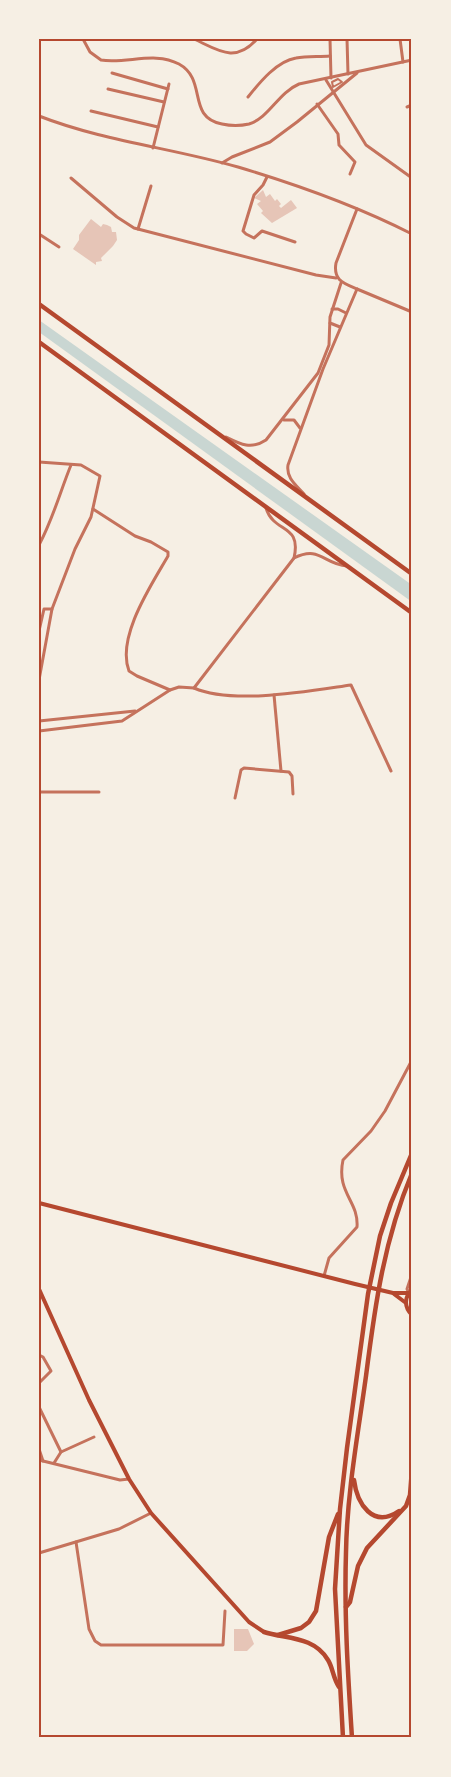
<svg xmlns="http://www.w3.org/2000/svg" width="451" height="1777" viewBox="0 0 451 1777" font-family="'Golos Text',sans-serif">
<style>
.water{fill:#c9d6d2}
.building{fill:#e6c5b7}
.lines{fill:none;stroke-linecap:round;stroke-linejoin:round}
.pedestrian{stroke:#c5725c;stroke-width:2}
.minor{stroke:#c5725c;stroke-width:3}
.tertiary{stroke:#c5725c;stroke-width:3}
.secondary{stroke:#b5482f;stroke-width:4}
.primary{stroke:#b5482f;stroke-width:4.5}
.motorway{stroke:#b5482f;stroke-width:4.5}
.neatline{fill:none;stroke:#b5482f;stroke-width:2}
</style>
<rect width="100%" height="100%" fill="#f6efe4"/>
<path class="water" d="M39,320L412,585V602L39,332Z"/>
<g class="building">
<path d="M263,190L266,197L270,194L275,201L277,199L281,204L279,206L281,208L291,200L297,208L272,223L261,213L263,211L257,204L261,201L254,198Z"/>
<path d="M91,219L101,227L103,224L107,225L111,227L112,232H116L117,240L113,246L101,258L102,261L96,262V265L73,249L79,240V235Z"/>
<path d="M234,1629H248L254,1644L247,1651H234Z"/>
</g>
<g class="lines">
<path class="pedestrian" d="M338,79L342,82L333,87L332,82Z"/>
<g class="minor">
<path d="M330,39L331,78"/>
<path d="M347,39L348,74"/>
<path d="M400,39L403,62"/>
<path d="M112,73L168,89"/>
<path d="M108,89L164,102"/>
<path d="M248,97C260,82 277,61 296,58C307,56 319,57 330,56"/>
<path d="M317,104L338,134L339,145L355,162L350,174"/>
<path d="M407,107L412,105"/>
<path d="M91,111L158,127"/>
<path d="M153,148L169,84"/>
<path d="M222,163L232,157L270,142L297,122L357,73"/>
<path d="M267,177L263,185L254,195L243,231L246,234L254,238L262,231L295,242"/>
<path d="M71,178L117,217L134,228L316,275L336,278"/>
<path d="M138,229L151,186"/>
<path d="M39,234L59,247"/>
<path d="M357,289L412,312"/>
<path d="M39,462L81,465L100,476L91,517L75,549L52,609L39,680"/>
<path d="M93,509L135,536L151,542L168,552V556C152,584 116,637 129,671L137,676L170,690"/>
<path d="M39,545C53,519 60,492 71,465"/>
<path d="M39,631L44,609H52"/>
<path d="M194,688C233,705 309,691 351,685L391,771"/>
<path d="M274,695L281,771"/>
<path d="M39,792H99"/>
<path d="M235,798L241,770L244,768L289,772L292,776L293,794"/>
<path d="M324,1276L329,1258L357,1227C359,1201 336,1193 343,1160L371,1131L385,1111L412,1060"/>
<path d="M409,1293L407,1289L412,1274"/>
<path d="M39,1355L43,1357L51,1371L39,1383"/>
<path d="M39,1407L61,1452"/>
<path d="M39,1449L43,1461"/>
<path d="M39,1460L120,1480L129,1479"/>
<path d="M54,1463L61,1452L94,1437"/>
<path d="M76,1542L89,1629L95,1641L101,1645H223L225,1611"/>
</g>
<g class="tertiary">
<path d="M83,39L90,52L101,60C127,64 155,51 179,64C208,80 186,117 222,124C231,126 240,126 249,124C269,118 278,93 299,84L412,60"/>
<path d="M125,39H151"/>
<path d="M194,39C218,50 235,64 257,39"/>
<path d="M326,80L366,145L412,178"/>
<path d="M39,116C103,141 172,148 238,167C295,184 359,207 412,234"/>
<path d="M332,309H338L346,313"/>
<path d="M330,323L340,327"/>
<path d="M284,420H294L300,428"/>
<path d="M226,437C240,444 251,450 266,440L318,373L329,345L330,317L341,283"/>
<path d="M304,494C296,485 286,478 288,465L323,369L357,289C343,283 333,280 336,263L357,209"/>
<path d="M294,558C320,545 323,564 347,566"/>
<path d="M39,721L135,711"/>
<path d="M39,731L122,721L170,690L179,687L194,688L294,558C302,523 274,534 266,508"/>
<path d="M39,1553L119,1529L151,1513"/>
</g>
<g class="secondary">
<path d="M39,1203L355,1284L393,1293H409"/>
<path d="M39,1289L89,1400L129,1479L151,1513L249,1622L264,1632"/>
<path d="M412,1290C404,1297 404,1307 412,1315"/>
<path d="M394,1294L406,1303"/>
</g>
<g class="primary">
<path d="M39,304L412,574"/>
<path d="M39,342L412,613"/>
</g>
<g class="motorway">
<path d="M354,1480C357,1504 373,1529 399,1511"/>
<path d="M346,1607L350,1602L358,1566L367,1548L406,1506L410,1495L412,1469"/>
<path d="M264,1632C286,1639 314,1636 328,1660C333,1668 333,1678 339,1687"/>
<path d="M278,1635L301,1628L309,1622L316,1611L329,1537L338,1514"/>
<path d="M343,1738L335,1589L340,1509L347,1448L368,1294L380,1236L391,1203L412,1153"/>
<path d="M352,1738C348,1676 344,1614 346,1552C347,1493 358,1434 366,1376C375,1305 384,1240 412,1173"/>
</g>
</g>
<rect width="451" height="1777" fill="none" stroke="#f6efe4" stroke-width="81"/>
<rect x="40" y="40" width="370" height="1696" class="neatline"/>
</svg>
